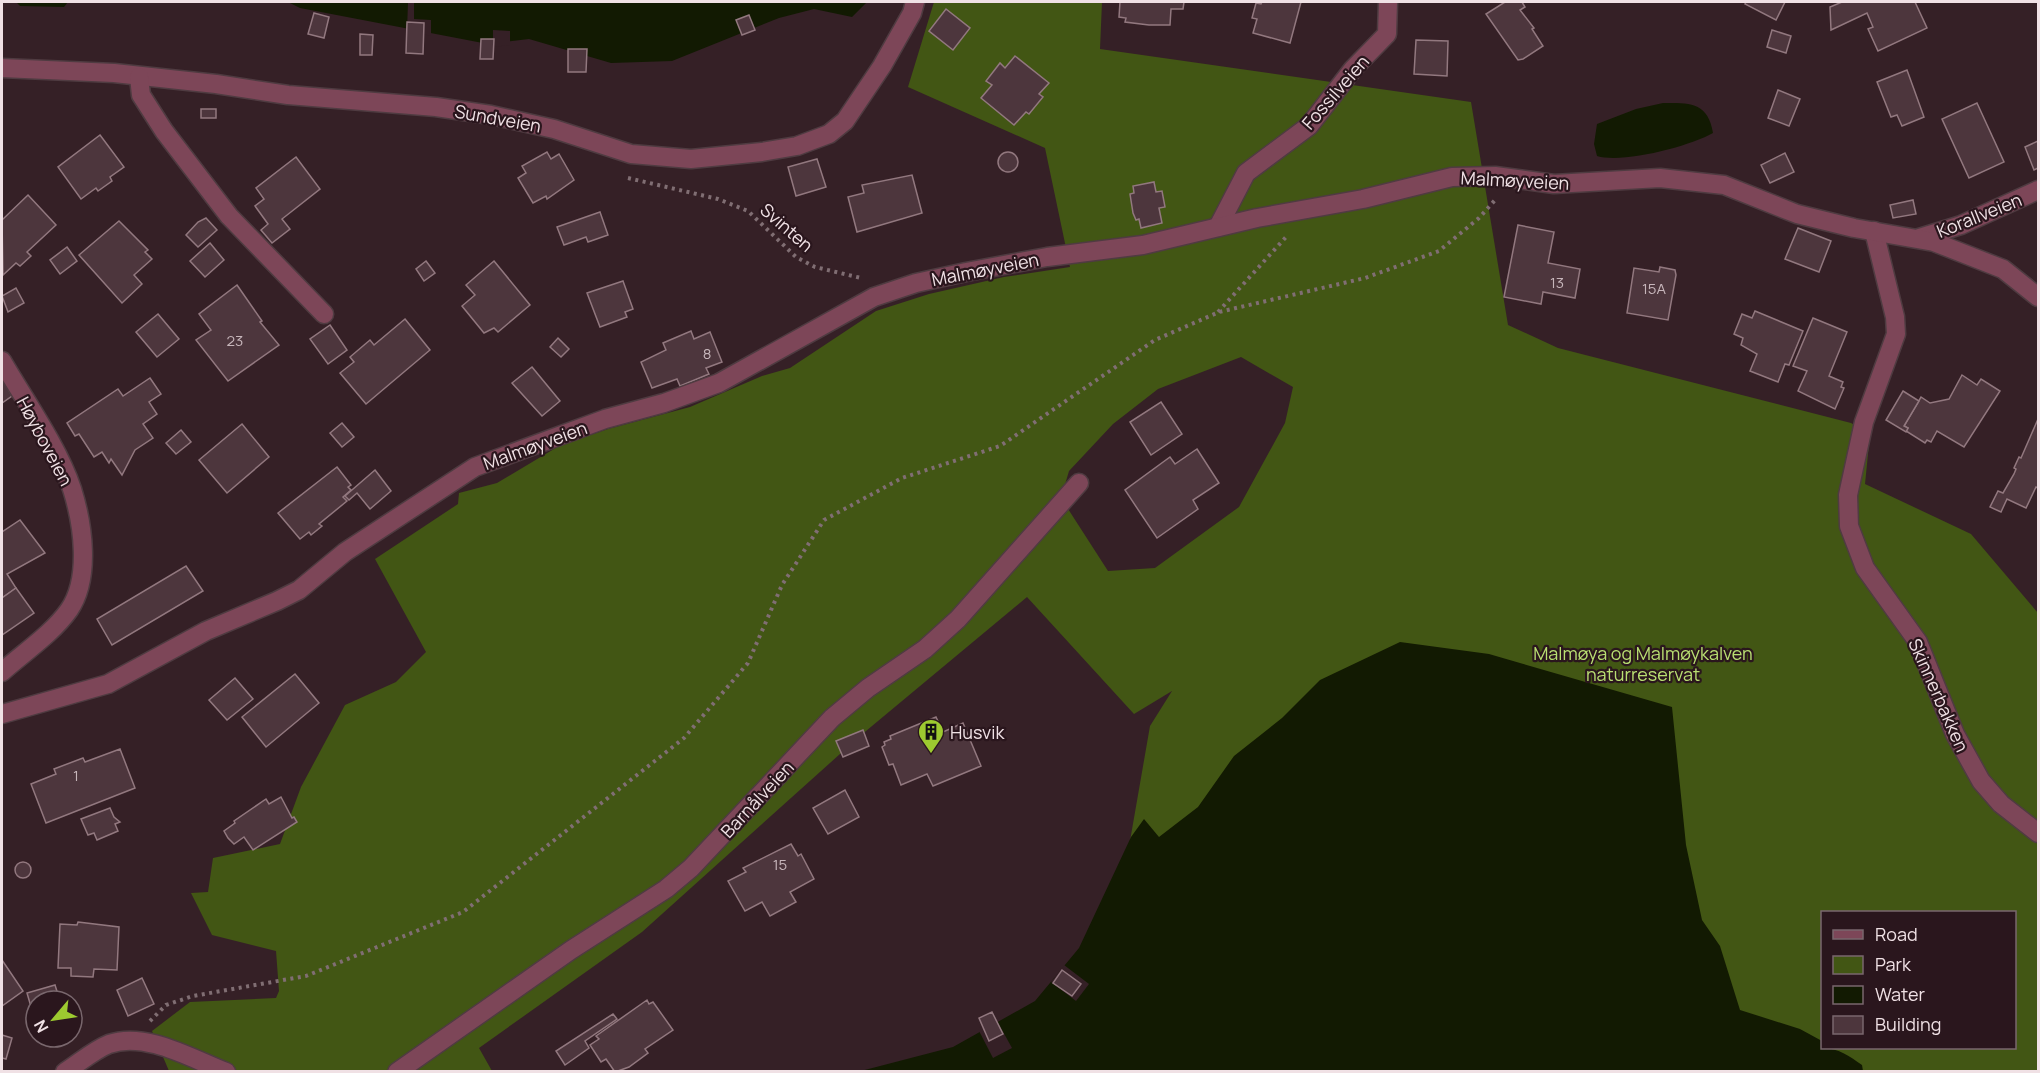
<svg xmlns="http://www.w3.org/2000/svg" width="2040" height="1073" viewBox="0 0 2040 1073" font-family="Manrope,sans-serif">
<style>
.green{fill:#425614;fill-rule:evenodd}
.water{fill:#121a02}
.pier{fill:#352026}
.building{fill:#4d363d;stroke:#92787f;stroke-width:1.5}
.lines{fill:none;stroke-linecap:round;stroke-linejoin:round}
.minor-casing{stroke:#4f3b41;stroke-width:21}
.path{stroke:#806e73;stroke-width:4;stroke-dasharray:3 4.5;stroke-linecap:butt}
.minor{stroke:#7d4658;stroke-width:18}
.labels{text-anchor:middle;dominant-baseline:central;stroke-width:4.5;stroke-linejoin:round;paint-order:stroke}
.number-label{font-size:15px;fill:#c7b6bb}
.street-label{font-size:18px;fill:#f0e1e5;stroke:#2a161d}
.park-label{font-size:18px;fill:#b9df72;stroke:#2a161d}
.poi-label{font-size:18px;fill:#f0e1e5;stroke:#2a161d;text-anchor:start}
</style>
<rect width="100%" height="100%" fill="#352026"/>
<path class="green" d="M934,2H1102L1100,49L1471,102L1508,325L1558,348L1851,423L1870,434L1865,484L1971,534L2038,613V1071H1551L1130,841L1150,726L1172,691L1134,714L1027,597L860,736L642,932L479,1048L492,1071H169L152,1031L190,1002L276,998L279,991L276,951L212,935L191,893L208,892L213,858L280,844L301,787L345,705L396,682L426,652L375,559L458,504L459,493L497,483L559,446L608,429L690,407L762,376L790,368L876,311L929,294L1004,277L1070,267L1045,148L908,87ZM1241,357L1293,387L1285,423L1239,507L1155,568L1108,571L1061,498L1069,471L1113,424L1158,389ZM1822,912H2014V1048H1822Z"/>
<g class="water">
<path d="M16,2H68L64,7L20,6Z"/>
<path d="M288,2H867L852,17L814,9L779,18L672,61L611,63L529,39L488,44L300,8Z"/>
<path d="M1663,103C1690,103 1708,102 1713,133C1690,146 1623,164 1597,156L1594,144L1597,124L1636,109Z"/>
<path d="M1400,642L1489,654L1672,707L1686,845L1702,920L1720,946L1740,1010L1800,1029L1822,1041V1048C1839,1048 1849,1056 1862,1065L1863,1071L857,1072L953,1047L1035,1001L1079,948L1131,837L1144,819L1159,837L1198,807L1234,756L1282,718L1320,680Z"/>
</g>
<g class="pier">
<path d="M408,2H414V19L431,20V36L407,31Z"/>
<path d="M493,30L510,31V45L493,47Z"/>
<path d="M1064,965L1089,984L1076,1001L1051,982Z"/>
<path d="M996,1019L1012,1048L993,1058L978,1029Z"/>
</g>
<g class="building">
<path d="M1120,2H1184L1183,9H1171L1170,25H1149L1125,22L1126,18L1119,17Z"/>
<path d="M1262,2H1301L1290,43L1253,33L1257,19L1252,18L1256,3L1261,4Z"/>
<path d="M1505,2H1522L1525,7L1520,10L1534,28L1532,29L1543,46L1523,59L1518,60L1486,14Z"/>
<path d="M1746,2H1785L1776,20L1745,4Z"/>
<path d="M1842,2H1915L1927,28L1878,51L1868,29L1873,27L1867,13L1831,30L1830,7Z"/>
<path d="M946,9L970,28L953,50L929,31Z"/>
<path d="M314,13L329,17L324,38L308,34Z"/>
<path d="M749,15L755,30L742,35L736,20Z"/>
<path d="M407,22L424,23L423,54L406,53Z"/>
<path d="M1772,30L1791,36L1786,53L1767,47Z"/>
<path d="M360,34L373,35L372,55H360Z"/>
<path d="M481,39H494L493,59H480Z"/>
<path d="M1416,40L1448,41L1447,76L1414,74Z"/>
<path d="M568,49H587L586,72H568Z"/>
<path d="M1015,56L1049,83L1039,94L1043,97L1029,114L1026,112L1014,125L981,98L992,85L986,81L1000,63L1005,68Z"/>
<path d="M1907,70L1924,117L1902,126L1897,115L1891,117L1877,82Z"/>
<path d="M1778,90L1800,99L1789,126L1768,118Z"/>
<path d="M1977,103L2004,162L1969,178L1942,119Z"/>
<rect x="201" y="109" width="15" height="9"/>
<path d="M100,135L124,167L110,177L112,181L98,191L96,188L81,199L58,167Z"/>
<path d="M2038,141V168L2034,170L2025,147Z"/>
<path d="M547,152L551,159L559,154L574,180L547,199L546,196L533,203L518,178L526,173L522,166Z"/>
<circle cx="1008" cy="162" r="10"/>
<path d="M1785,153L1794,172L1770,183L1761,165Z"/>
<path d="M296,157L320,189L282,219L290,229L272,243L261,230L268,224L255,206L264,199L256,188Z"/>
<path d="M817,159L826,187L796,196L788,167Z"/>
<path d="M912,175L922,213L857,232L848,197L864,193L862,185Z"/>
<path d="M1154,182L1156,192L1162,191L1165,207L1159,208L1162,223L1141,228L1139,219L1136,220L1133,213L1130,194L1134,193L1133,186Z"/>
<path d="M28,195L56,225L27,252L31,256L20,266L16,263L3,275L2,220Z"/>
<path d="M1913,200L1916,214L1893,218L1890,205Z"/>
<path d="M600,212L608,235L588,242L586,237L564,245L557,227Z"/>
<path d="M206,218L217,230L198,247L186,235L198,222Z"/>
<path d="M119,221L148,250L145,252L152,259L134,275L142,284L122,303L79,255Z"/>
<path d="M1518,225L1554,232L1548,263L1580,269L1575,298L1543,292L1541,304L1504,297Z"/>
<path d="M1798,228L1831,241L1819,272L1785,259Z"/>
<path d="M210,243L224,260L205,277L190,261Z"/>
<path d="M67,247L77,261L60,274L50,260Z"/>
<path d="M426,261L435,273L424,281L416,269Z"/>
<path d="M494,261L530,305L498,332L494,328L484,333L462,306L475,295L466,285Z"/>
<path d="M1660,267L1675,270L1676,275L1668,320L1627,313L1634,268L1659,272Z"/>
<path d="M623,281L633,309L625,312L627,317L600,327L587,293Z"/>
<path d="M237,285L262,321L260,322L279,345L228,381L196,340L211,330L199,314Z"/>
<path d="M16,288L24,303L8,312L2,296Z"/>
<path d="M1755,311L1803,331L1789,365L1785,364L1778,382L1750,371L1757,354L1741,345L1743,338L1734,334L1742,314L1752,318Z"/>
<path d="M158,314L179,339L157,357L136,332Z"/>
<path d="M1813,318L1847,332L1829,376L1843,382L1841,387L1844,388L1835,409L1798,391L1807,371L1793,366Z"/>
<path d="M405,319L430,350L366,404L340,373L354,362L350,357L370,340L374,345Z"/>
<path d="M330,325L347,350L328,364L310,339Z"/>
<path d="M691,331L694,339L710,332L722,362L706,368L709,374L680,386L677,379L652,388L641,362L666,350L663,343Z"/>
<path d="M558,338L569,349L561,357L550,347Z"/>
<path d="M532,367L560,401L542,416L512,383Z"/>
<path d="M1962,375L1977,385L1981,379L2000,391L1964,447L1937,431L1931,442L1927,440L1925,443L1906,431L1908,428L1904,426L1921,397L1930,403L1949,399Z"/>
<path d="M2,378L12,396L2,403Z"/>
<path d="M150,378L161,394L149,402L157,414L143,424L153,438L135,450L122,475L111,459L109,463L102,452L94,457L79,434L75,436L67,423L118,389L123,396Z"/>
<path d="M1903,391L1919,401L1904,426L1908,428L1906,432L1886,420Z"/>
<path d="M1161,402L1182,434L1151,455L1130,422Z"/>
<path d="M2038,419V488L2036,487L2026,508L2007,499L2001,512L1990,507L1998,491L2003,493L2014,474L2016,469L2014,468L2019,457L2021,458Z"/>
<path d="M342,423L354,437L342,447L330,433Z"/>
<path d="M242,424L269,457L227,493L199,460Z"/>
<path d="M181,430L191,442L176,454L166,443Z"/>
<path d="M1197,449L1219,483L1193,500L1198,509L1157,538L1125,490L1170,457L1175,464Z"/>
<path d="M337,467L351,485L348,487L351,490L343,497L347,501L319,524L322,526L311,535L309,532L300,539L278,513Z"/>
<path d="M375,470L391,491L370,509L357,493L349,500L345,496Z"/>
<path d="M20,520L45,553L7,574L16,588L2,598V532Z"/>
<path d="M186,566L203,591L112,645L97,619Z"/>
<path d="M16,588L34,613L2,635V598Z"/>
<path d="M295,674L319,703L266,747L242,717Z"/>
<path d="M235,678L253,699L227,720L209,700Z"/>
<path d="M936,717L943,732L963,723L981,766L933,786L927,774L901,785L893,764L889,765L882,747L885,745L884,742L891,739L890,736Z"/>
<path d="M863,730L869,746L843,757L836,741Z"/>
<path d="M120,749L135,788L46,823L31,784L56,774L54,769L83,758L85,762Z"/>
<path d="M845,790L859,817L828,834L813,808Z"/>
<path d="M281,797L292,818L294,817L297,822L253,850L244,837L234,844L228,838L224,831L235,823L234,821L266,799L269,804Z"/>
<path d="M110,808L114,817L120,822L115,824L118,831L97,840L94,833L88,835L81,819Z"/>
<path d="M791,844L798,856L801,854L814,879L790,892L796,902L770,916L762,902L745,911L728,881L746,872L743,868Z"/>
<circle cx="23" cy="870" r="8"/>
<path d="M78,922L119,927L117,970L94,969L93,977L71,976V968H58L60,924L77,925Z"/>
<path d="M2,960L23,991L2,1006Z"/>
<path d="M1062,970L1081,984L1072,996L1053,983Z"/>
<path d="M142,978L154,1004L128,1016L117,990Z"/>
<path d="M55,985L60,1001H36V1024L27,993Z"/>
<path d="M647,1000L649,1004L653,1002L673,1030L645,1049L648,1053L629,1067L615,1072L606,1059L601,1062L590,1045L599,1039L596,1036Z"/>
<path d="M992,1012L1003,1034L989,1041L979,1018Z"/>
<path d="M613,1014L617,1019L585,1041L589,1048L565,1065L556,1051Z"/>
<path d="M2,1035L12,1038L6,1059L2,1058Z"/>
</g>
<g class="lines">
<defs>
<g id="minor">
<path d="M2,68L114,73L216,84L288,95L436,107L491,115L554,129L631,154L691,159L762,152L797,146L829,134L845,121L882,66L912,13L915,2"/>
<path d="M139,77L141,95L164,131L229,216L324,314"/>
<path d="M1218,227L1246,173L1309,126L1353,69L1387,34L1388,2"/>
<path d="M1874,231L1895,317L1896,334L1864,422L1848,495L1849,526L1865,568L1918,642L1955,734L1981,781L2001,804L2038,833"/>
<path d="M1919,238L1961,225L2038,190"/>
<path d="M2,361C24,399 58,447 72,489C83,524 91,578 69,610C52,634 23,653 2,672"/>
<path d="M2,714L108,684L206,631L277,601L299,590L345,552L475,467L605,419L664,403L719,383L874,297L916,283L966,272L1047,257L1143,245L1257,218L1363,199L1452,177L1495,176L1554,184L1660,178L1724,185L1797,214L1854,228L1934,242L2003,269L2038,297"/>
<path d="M65,1072C79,1063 94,1050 109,1044C146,1031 192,1059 226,1072"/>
<path d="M397,1072L571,950L666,889L691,868L832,718L868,688L925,649L958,619L1079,483"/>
</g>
</defs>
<use href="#minor" class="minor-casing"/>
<g class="path">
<path d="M628,178L718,199L748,211L796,257L815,267L861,278"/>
<path d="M1218,312L1286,237"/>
<path d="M150,1021L166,1005L193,996L306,976L463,912L684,738L748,663L782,585L824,520L902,478L1000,446L1155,340L1219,312L1365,278L1439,251L1479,218L1496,199"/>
</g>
<use href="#minor" class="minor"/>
</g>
<defs>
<symbol id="building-pin" viewBox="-11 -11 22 30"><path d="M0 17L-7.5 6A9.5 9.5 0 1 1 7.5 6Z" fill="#9dca30" stroke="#2a161d"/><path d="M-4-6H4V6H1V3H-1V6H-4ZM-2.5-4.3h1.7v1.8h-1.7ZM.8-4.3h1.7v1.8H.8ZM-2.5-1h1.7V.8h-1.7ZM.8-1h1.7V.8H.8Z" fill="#111"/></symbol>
</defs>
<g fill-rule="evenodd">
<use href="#building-pin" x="916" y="717" width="30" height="40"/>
</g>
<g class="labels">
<g class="number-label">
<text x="1557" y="282">13</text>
<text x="1654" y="288">15A</text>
<text x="235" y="340">23</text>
<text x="707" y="353">8</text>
<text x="76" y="775">1</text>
<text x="780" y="864">15</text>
</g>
<g class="street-label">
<text transform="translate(1335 92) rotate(-49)">Fossilveien</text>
<text transform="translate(498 118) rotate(10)">Sundveien</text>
<text transform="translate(1515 180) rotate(3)">Malmøyveien</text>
<text transform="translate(1979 215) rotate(-22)">Korallveien</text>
<text transform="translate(787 227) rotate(41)">Svinten</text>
<text transform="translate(985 269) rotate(-11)">Malmøyveien</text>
<text transform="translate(45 441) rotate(62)">Høyboveien</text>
<text transform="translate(535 445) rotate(-20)">Malmøyveien</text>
<text transform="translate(1939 695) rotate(66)">Skinnerbakken</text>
<text transform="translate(757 799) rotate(-47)">Barnålveien</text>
</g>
<g class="park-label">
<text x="1643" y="653">Malmøya og Malmøykalven<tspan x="1643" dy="21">naturreservat</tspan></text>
</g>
<g class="poi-label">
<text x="950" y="732">Husvik</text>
</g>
</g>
<rect width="2040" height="1073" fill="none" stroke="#f0e1e5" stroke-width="6"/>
<rect x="1821" y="911" width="195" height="138" fill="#2a161d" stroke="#79676d" stroke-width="1.5"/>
<rect x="1833" y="930" width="30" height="9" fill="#7d4658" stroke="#79676d" stroke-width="1.5"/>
<text x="1875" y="941" font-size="18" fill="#f0e1e5">Road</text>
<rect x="1833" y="956" width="30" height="18" fill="#425614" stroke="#79676d" stroke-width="1.5"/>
<text x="1875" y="971" font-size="18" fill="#f0e1e5">Park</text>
<rect x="1833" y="986" width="30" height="18" fill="#121a02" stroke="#79676d" stroke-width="1.5"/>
<text x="1875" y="1001" font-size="18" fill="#f0e1e5">Water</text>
<rect x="1833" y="1016" width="30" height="18" fill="#4d363d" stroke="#79676d" stroke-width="1.5"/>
<text x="1875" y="1031" font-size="18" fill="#f0e1e5">Building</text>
<g transform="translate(54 1019) rotate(241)"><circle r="28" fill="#2a161d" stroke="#79676d" stroke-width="1.5"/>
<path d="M0-4.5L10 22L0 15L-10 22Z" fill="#9dca30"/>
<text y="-9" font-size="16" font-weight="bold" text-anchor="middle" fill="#f0e1e5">N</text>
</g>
</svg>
